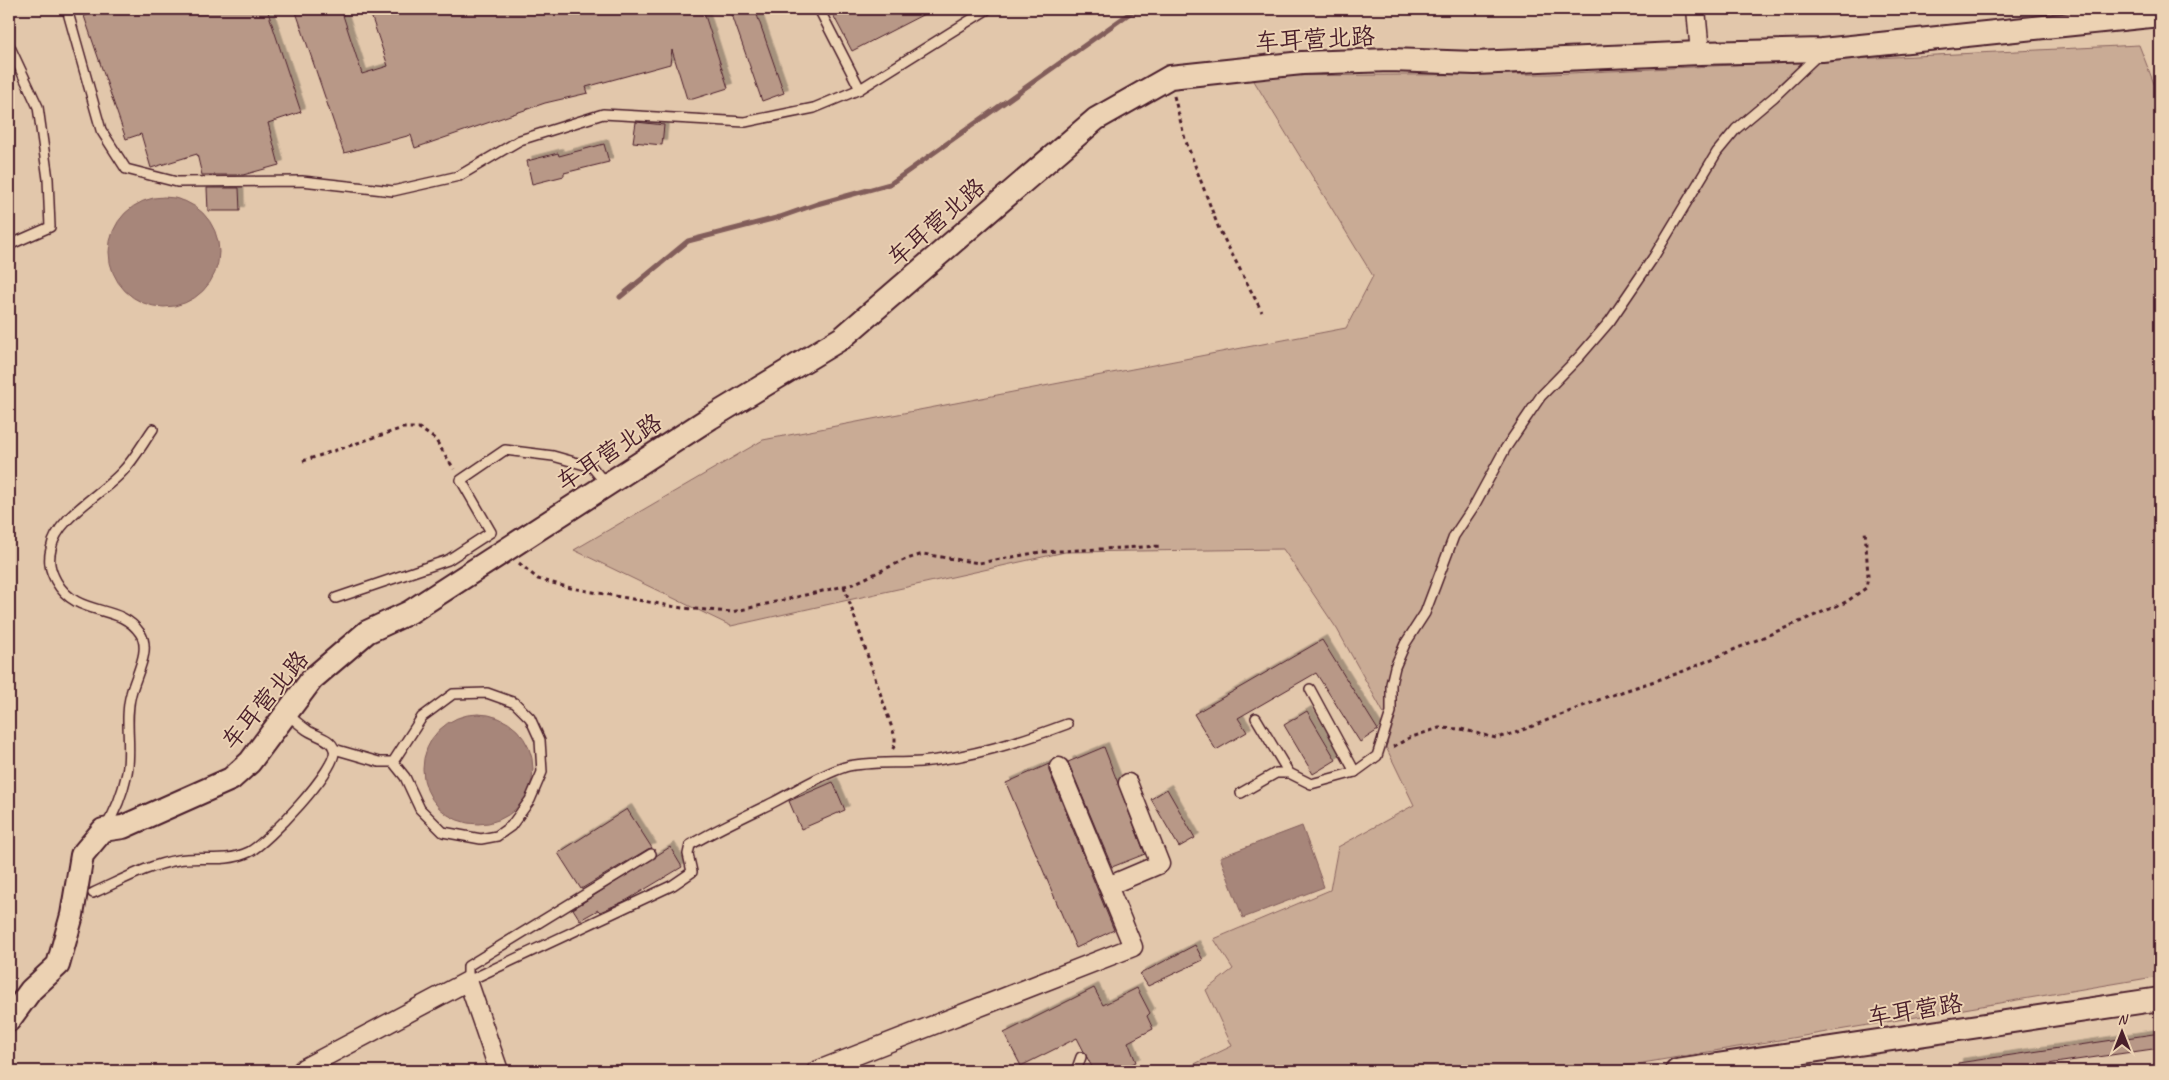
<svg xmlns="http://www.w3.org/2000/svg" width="2169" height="1080" viewBox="0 0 2169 1080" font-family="Caveat,'LXGW WenKai TC',sans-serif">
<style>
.green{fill:#c9ab95;stroke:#8a6560}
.water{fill:#a7867a;stroke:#825d5a}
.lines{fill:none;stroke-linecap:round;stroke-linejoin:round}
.stream{stroke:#825d5a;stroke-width:5}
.building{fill:#b89887;stroke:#4a1f2b;filter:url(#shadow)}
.service-casing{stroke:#4a1f2b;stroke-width:12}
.minor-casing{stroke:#4a1f2b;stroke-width:21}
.tertiary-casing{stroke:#4a1f2b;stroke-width:26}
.path{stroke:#4a1f2b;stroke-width:3;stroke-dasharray:4 4;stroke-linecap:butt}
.service{stroke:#ecd2b3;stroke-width:9}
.minor{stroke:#ecd2b3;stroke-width:18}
.tertiary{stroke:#ecd2b3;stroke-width:22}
.labels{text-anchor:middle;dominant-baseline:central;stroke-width:4;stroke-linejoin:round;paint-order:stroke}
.street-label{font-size:24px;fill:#4a1f2b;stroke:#ecd2b3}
</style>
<defs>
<filter id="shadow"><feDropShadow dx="4.5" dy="-4.5" stdDeviation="0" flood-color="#0004"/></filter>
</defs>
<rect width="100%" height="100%" fill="#e2c7ab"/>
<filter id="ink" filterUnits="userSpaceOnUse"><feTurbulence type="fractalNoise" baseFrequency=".02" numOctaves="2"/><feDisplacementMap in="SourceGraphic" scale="10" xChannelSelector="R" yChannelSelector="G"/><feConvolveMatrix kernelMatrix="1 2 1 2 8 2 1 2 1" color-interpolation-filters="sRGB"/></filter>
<g filter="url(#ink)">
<path class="green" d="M2139,45L2160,99V976L1595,1071H1180L1232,1046L1206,990L1233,969L1214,939L1330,890L1338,847L1414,805L1386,747L1392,728L1337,629L1283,549L1065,552L731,626L574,550L763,440L1346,328L1373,276L1251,76L1550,74Z"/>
<g class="water">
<circle cx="164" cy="252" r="55"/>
<circle cx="478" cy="769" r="55"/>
<path d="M1302,826L1324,887L1243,918L1220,857Z"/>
</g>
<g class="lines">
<path class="stream" d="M620,297L688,241L780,217L817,204L890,184L1130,13L1139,9"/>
</g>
<g class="building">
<path d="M106,9H267L301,112L268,123L279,165L243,175H202L197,154L151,168L141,134L126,139L84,16Z"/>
<path d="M295,9H341L362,74L388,66L369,9H703L728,88L693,99H687L672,50L670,64L586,87L588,93L545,103L415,148L411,135L344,153Z"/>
<path d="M730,9H755L784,93L762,101Z"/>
<path d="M830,9H934L852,51Z"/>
<path d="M636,122L664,125L662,145L633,142Z"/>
<path d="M604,144L609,162L564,173V176L532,184L527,161L558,153L559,156Z"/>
<path d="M207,188H239L240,211H208Z"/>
<path d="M1322,640L1378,730L1360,742L1316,673L1238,718L1247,732L1216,750L1194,714Z"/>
<path d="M1307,711L1336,760L1313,774L1284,725Z"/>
<path d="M1104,747L1145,854L1112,867L1068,762Z"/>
<path d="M1049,764V771L1114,930L1076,948L1006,783Z"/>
<path d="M833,782L845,810L801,829L789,801Z"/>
<path d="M1167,789L1195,838L1179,847L1151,799Z"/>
<path d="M627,809L652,848L648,849L581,889L558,853Z"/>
<path d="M670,847L682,867L627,900L600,912L598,910L580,920L573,909Z"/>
<path d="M1195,945L1203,960L1148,986L1140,974Z"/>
<path d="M1094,988L1103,1005L1137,988L1150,1013L1147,1016L1153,1029L1128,1042L1136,1062L1117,1071H1094L1077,1038L1021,1066L1004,1033Z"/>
<path d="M2160,1033V1048L1999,1071H1958V1063Z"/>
</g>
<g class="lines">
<defs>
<g id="service">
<path d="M67,9L101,130L126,169L177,182L302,181L393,191L459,176L520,140L603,114L745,122L814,108L860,89L988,9"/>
<path d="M819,9L860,89"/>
<path d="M9,45L38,107L48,179L50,227L9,245"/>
<path d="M336,598L448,560L491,532L461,480L505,450L553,456L592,467L606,484"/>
<path d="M1310,689L1355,772"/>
<path d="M1256,718L1289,773"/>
<path d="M334,749L379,762H393L422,717L453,694L487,693L515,703L530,718L540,740L542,772L530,800L511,826L497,836L481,839L443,832L420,809L405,777L393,762"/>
<path d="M1241,793L1276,773H1289L1311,784L1355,772L1377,756L1391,712V684L1395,667L1405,644L1425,613L1454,536L1474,506L1505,449L1541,396L1579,357L1610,321L1653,258L1717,152L1736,129L1774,97L1819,54"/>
<path d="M106,826C116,811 123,791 127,773C132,747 124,719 131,694C135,676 152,650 140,633C119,602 77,619 56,581C50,570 48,561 51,549C56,518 102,494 122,472C134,460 143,443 153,429"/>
<path d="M651,854L468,966V981L673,885L692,872L688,854L690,845C717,829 746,816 774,802C797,790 820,775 845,767C869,761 896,764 921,762C972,757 1019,742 1067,724"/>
<path d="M93,893C120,881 148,865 178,860C202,855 223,864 249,852C266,844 340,767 334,749C331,738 315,736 307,730C300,725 293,719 286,713"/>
<path d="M1076,1071L1081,1057"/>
</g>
<g id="minor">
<path d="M1696,9L1700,53"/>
<path d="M1059,767L1108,886"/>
<path d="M301,1071L304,1068L468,981L499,1071"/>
<path d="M816,1071L1133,947L1108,886L1160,864L1128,783"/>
</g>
<g id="tertiary">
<path d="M9,1020L31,990L58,965L72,915L82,855L103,830L123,827L231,779L250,762L312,679L367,632L410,612L710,418L842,338L1096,119L1170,77L1302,63L1390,60L1475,63L1700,53L1822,50L2160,15"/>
<path d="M1677,1071L2160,999"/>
</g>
</defs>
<use href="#service" class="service-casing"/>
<use href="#minor" class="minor-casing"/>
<use href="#tertiary" class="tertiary-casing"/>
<g class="path">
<path d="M1174,96L1185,139L1219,229L1262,312"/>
<path d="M303,461L403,428H419L435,439L454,469"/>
<path d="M519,563L538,579L571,588L682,608L732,612L853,584L904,560L923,554L979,563L1040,552L1162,546"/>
<path d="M844,586L895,737V745L892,750"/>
<path d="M1393,747L1409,738L1439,728L1461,729L1496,738L1515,733L1606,697L1679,673L1846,602L1866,588L1868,576L1865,529"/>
</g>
<use href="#service" class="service"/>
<use href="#minor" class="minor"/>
<use href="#tertiary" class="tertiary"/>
</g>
</g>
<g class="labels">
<g class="street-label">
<text transform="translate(1315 39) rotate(-3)">车耳营北路</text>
<text transform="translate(936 222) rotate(-41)">车耳营北路</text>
<text transform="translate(609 452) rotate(-33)">车耳营北路</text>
<text transform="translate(265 700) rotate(-50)">车耳营北路</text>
<text transform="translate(1915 1010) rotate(-9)">车耳营路</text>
</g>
</g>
<rect width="2169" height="1080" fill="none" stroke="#ecd2b3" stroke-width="30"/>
<rect x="15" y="15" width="2139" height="1050" fill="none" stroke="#4a1f2b" stroke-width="2" filter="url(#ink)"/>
<g transform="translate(2122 1032)" stroke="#ecd2b3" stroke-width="4" paint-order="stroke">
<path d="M0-4L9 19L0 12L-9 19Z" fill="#4a1f2b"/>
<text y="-8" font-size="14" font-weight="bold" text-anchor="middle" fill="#4a1f2b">N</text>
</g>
</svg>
